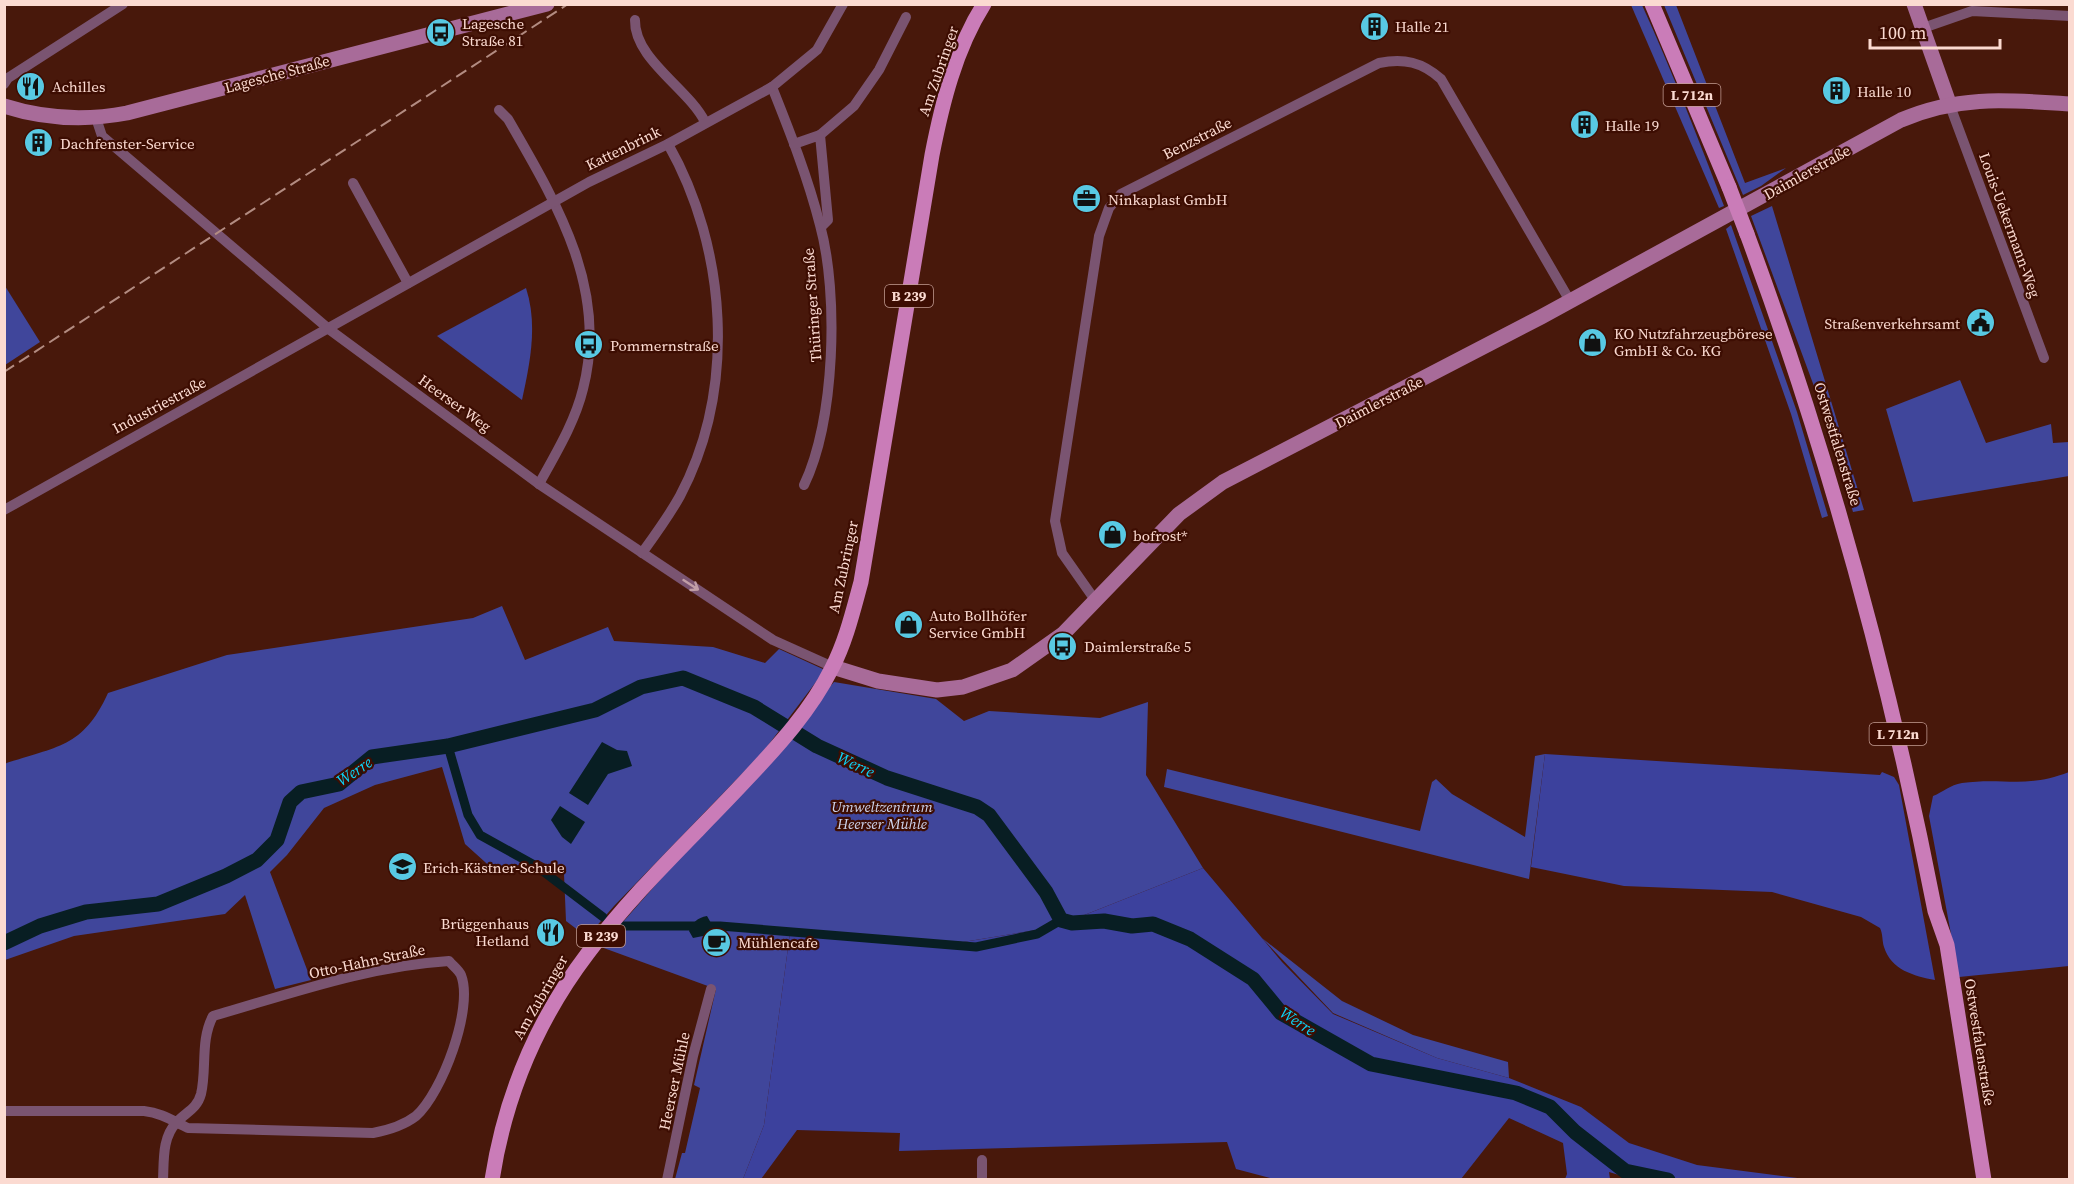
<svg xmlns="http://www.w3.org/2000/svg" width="2074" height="1184" viewBox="0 0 2074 1184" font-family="'Source Serif 4',serif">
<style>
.green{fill:#40469b}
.forest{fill:#3c419d}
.water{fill:#081e23}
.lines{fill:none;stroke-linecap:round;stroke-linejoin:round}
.canal{stroke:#081e23;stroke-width:9}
.river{stroke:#081e23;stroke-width:15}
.street{stroke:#7a5471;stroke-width:10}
.secondary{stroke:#a86b99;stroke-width:15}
.primary{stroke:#ca7cb8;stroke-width:15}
.rail{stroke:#b38c82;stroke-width:2;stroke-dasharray:12 6;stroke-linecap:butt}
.primary-bridge{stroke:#ca7cb8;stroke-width:15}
.oneway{stroke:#c19ea6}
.labels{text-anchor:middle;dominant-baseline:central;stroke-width:4.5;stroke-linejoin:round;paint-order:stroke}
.shield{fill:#3d0d02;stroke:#c29c93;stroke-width:1.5}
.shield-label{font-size:14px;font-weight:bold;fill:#fbdad1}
.poi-label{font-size:15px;fill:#fbdad1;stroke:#3d0d02;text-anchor:start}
.street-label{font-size:15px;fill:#fbdad1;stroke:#3d0d02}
.park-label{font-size:15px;font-style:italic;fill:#ced4ed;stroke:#3d0d02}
.water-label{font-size:16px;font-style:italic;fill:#0cd4f8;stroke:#3d0d02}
</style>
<rect width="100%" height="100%" fill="#48180b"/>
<g class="green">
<path d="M1631,5H1642C1672,71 1698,138 1724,206L1719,208Z"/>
<path d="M1664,5H1676L1745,183L1786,168L1761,186L1743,195Z"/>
<path d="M1772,206L1864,510L1853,512L1825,416L1751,216Z"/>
<path d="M1731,225L1797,412L1828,516L1822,518L1791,414L1726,229Z"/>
<path d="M5,286L40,342L5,365H4Z"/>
<path d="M526,288C538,325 530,363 522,400L437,336Z"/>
<path d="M1960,380L1986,443L2051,424L2053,443L2069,442V476L1913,502L1886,409Z"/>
<path d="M502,606L525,660L608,627L614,641L713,647L765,663L779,649L825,670L763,752L614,906L587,937L566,921L564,874L538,860L495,871L465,844L442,767L375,785L324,808L287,855L270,872L311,980L275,989L245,895L225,914L74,936L5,960L4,764C57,746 83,748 108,693L227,655L473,618Z"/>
<path d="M834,682L936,699L964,721L989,711L1100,718L1148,702L1146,775L1203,868L1054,927L963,942L790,933L764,1125L743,1179H675L682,1153H685L700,1088L694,1085L716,989L601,947Z"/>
<path d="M1545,754L1529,879L1164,787L1167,769L1420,831L1432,782L1436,779L1452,794L1525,837L1535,756Z"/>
<path d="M1262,938L1342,1001L1413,1035L1508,1062L1509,1078L1437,1058L1333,1013Z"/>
</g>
<g class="forest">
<path d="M1545,754L1880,775L1882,772L1894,777L1899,785L1935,980C1914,976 1891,970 1884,947C1882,941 1883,934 1880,928L1861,917L1772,892L1624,886L1531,867Z"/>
<path d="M2069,772V966L1959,977L1929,816L1933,796C1943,792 1950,785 1962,783C2003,777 2026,789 2069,772Z"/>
<path d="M1203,868L1282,962L1333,1014L1437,1058L1509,1078L1581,1107L1629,1143L1697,1165L1805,1179L1636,1180L1609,1172L1610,1179H1565L1567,1174L1563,1143L1509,1118L1461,1179L1278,1180L1236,1169L1227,1142L899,1151L900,1133L797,1130L761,1179H743L764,1125L790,933L963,942L1054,927Z"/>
</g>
<g class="water">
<path d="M602,742L617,750L627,751L632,766L608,774L588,805L569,793Z"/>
<path d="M560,806L585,822L571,844L562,837L551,820Z"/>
<path d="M707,916L711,923H723V929H710L708,935L693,938L689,931C693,922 697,918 707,916Z"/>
</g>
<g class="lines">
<g class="canal">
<path d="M448,746L468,815L480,835L536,866L603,917"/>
<path d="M622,926H720L976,947L1037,934L1061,920"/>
</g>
<path class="river" d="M4,943L40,926L86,912L158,904L226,876L257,860L277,840L290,802L301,792L339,784L372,757L448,746L595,710L641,687L683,678L754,707L817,746L887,778L977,807L989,815L1046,892L1061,920L1072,923L1104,921L1132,926L1153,924L1190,939L1253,979L1281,1013L1371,1064L1516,1093L1550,1107L1575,1132L1625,1171L1668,1180"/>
<g class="street">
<path d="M635,20C634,59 689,89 705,122"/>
<path d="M1923,28L1972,11L2070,16"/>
<path d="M4,84L8,78L123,4"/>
<path d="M772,87C790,132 808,178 820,225C839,294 835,421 804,485"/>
<path d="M1949,103L2044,358"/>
<path d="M499,110L508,119C556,202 609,289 583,389C575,422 556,453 539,484"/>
<path d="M96,118L102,136L330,330L539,484L773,640L833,667"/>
<path d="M820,135L854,106L879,70L906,17"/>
<path d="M794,144L820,135L828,220L821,227"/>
<path d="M353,183L408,283"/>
<path d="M4,510L589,182L668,144L772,87L817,50L843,4"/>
<path d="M642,553C655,535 669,516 680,496C737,388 727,248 668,144"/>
<path d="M1095,600L1062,553L1055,521L1099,236L1109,208L1121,194L1379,63C1404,58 1422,62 1441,79L1570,301"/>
<path d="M4,1111H144C162,1113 173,1121 188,1128L373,1133C389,1130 403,1126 416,1116C442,1093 474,1008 461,975C459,970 452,965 449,961C368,966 290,994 213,1016C200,1040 207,1069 201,1094C197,1109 186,1112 177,1122C162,1137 164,1160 163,1180"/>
<path d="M667,1180L693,1056L711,989"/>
<path d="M982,1180V1160"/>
</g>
<g class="secondary">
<path d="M1914,4L1949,103"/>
<path d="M4,106C45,119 85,121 127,113L547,4"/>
<path d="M833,667L878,681L937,690L963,687L1012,670L1063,634L1179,514L1223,482L1541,317L1901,120C1959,95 2008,100 2070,104"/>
</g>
<g class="primary">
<path d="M1652,4L1729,187"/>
<path d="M1747,234C1829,455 1890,680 1935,911L1947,945L1984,1180"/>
<path d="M492,1180C505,1096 537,1020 588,953C635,890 694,836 747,779C779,745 811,710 832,668C846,641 853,611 861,582L932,155C942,104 955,50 984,4"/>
</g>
<path class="rail" d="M4,372L568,4"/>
<path class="primary-bridge" d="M1729,187L1747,234"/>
</g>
<defs><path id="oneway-shaft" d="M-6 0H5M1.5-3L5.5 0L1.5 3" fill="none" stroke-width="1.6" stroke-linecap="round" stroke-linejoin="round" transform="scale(1.5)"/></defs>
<use class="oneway" href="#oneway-shaft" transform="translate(691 585) rotate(33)"/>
<defs>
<symbol id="building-disc" viewBox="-11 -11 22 22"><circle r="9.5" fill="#58c9e3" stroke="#3d0d02"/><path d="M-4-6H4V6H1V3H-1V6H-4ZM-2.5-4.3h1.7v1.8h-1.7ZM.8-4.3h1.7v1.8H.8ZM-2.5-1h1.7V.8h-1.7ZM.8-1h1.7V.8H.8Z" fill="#111"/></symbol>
<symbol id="bus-disc" viewBox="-11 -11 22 22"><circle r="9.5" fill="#58c9e3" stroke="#3d0d02"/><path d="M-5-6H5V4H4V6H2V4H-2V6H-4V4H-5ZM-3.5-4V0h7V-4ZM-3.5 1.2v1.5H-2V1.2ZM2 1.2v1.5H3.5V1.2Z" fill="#111"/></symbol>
<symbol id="restaurant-disc" viewBox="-11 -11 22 22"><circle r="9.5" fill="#58c9e3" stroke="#3d0d02"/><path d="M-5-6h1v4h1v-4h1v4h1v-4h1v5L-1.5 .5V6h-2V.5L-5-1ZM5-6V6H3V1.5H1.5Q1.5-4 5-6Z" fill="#111"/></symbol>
<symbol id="office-disc" viewBox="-11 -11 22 22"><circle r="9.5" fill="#58c9e3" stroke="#3d0d02"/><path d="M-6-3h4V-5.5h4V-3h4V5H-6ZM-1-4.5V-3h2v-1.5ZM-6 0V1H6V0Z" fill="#111"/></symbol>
<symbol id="civic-disc" viewBox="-11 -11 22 22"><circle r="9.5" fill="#58c9e3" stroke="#3d0d02"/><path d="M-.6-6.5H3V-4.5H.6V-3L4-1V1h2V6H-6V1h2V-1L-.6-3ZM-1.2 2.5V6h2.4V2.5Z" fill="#111"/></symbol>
<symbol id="shop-disc" viewBox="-11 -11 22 22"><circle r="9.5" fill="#58c9e3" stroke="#3d0d02"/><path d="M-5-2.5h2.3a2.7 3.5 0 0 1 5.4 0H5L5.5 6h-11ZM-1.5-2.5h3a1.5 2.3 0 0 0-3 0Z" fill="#111"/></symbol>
<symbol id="school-disc" viewBox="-11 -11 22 22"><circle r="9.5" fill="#58c9e3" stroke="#3d0d02"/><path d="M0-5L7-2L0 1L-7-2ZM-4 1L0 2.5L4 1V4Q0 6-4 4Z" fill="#111"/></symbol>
<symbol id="cafe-disc" viewBox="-11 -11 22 22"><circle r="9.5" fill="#58c9e3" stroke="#3d0d02"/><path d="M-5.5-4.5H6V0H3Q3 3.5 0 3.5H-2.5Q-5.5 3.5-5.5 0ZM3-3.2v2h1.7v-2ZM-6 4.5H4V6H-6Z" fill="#111"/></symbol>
</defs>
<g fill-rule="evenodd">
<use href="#building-disc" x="1358" y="10" width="33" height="33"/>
<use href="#bus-disc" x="424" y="16" width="33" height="33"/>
<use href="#restaurant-disc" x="14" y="70" width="33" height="33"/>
<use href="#building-disc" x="1820" y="74" width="33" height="33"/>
<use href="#building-disc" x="1568" y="108" width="33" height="33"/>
<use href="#building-disc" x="22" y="126" width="33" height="33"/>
<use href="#office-disc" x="1070" y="182" width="33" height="33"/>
<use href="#civic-disc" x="1964" y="306" width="33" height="33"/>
<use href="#shop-disc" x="1576" y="326" width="33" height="33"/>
<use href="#bus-disc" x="572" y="328" width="33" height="33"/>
<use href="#shop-disc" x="1096" y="518" width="33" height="33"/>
<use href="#shop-disc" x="892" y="608" width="33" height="33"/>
<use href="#bus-disc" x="1046" y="630" width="33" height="33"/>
<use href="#school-disc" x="386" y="850" width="33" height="33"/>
<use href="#restaurant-disc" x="534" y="916" width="33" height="33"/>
<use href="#cafe-disc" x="700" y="926" width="33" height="33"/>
</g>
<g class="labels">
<g class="shield">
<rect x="1663.5" y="84" width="57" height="22" rx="4.5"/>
<rect x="885" y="285" width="48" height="22" rx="4.5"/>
<rect x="1869.5" y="723" width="57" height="22" rx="4.5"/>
<rect x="577" y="925" width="48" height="22" rx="4.5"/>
</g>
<g class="shield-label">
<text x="1692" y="95">L 712n</text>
<text x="909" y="296">B 239</text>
<text x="1898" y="734">L 712n</text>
<text x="601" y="936">B 239</text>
</g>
<g class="poi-label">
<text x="462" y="23">Lagesche<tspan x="462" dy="17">Straße 81</tspan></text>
<text x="1395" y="26">Halle 21</text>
<text x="52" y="86">Achilles</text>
<text x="1857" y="91">Halle 10</text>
<text x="1605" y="125">Halle 19</text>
<text x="60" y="143">Dachfenster-Service</text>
<text x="1108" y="199">Ninkaplast GmbH</text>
<text x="1960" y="323" text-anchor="end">Straßenverkehrsamt</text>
<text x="1614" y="333">KO Nutzfahrzeugbörese<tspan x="1614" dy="17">GmbH &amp; Co. KG</tspan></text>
<text x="610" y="345">Pommernstraße</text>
<text x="1133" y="535">bofrost*</text>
<text x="929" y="615">Auto Bollhöfer<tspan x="929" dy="17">Service GmbH</tspan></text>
<text x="1084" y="646">Daimlerstraße 5</text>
<text x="423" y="867">Erich-Kästner-Schule</text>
<text x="529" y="923" text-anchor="end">Brüggenhaus<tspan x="529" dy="17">Hetland</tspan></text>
<text x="738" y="942">Mühlencafe</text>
</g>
<g class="street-label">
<text transform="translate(938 71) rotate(-71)">Am Zubringer</text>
<text transform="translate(277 74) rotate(-15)">Lagesche Straße</text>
<text transform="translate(1197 138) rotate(-27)">Benzstraße</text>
<text transform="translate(623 148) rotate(-26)">Kattenbrink</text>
<text transform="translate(1807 172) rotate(-29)">Daimlerstraße</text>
<text transform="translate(2010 225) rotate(70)">Louis-Uekermann-Weg</text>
<text transform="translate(812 305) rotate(-94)">Thüringer Straße</text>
<text transform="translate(1379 402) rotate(-27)">Daimlerstraße</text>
<text transform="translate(455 403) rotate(36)">Heerser Weg</text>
<text transform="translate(159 405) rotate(-28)">Industriestraße</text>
<text transform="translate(1838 444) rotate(73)">Ostwestfalenstraße</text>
<text transform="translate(843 567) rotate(-78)">Am Zubringer</text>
<text transform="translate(367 961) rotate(-12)">Otto-Hahn-Straße</text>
<text transform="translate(540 997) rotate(-60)">Am Zubringer</text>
<text transform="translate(1980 1042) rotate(81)">Ostwestfalenstraße</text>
<text transform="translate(674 1081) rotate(-78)">Heerser Mühle</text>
</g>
<g class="park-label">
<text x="882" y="806">Umweltzentrum<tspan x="882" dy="17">Heerser Mühle</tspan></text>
</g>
<g class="water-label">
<text transform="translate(856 764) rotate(25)">Werre</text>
<text transform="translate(354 771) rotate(-34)">Werre</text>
<text transform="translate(1298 1021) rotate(33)">Werre</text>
</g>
</g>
<rect width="2074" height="1184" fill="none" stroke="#fbdad1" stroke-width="12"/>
<path d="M1870 39v9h130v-9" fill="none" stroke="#fbdad1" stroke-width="3"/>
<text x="1879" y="39" font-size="18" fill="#fbdad1" stroke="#3d0d02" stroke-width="4.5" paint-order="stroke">100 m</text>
</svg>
